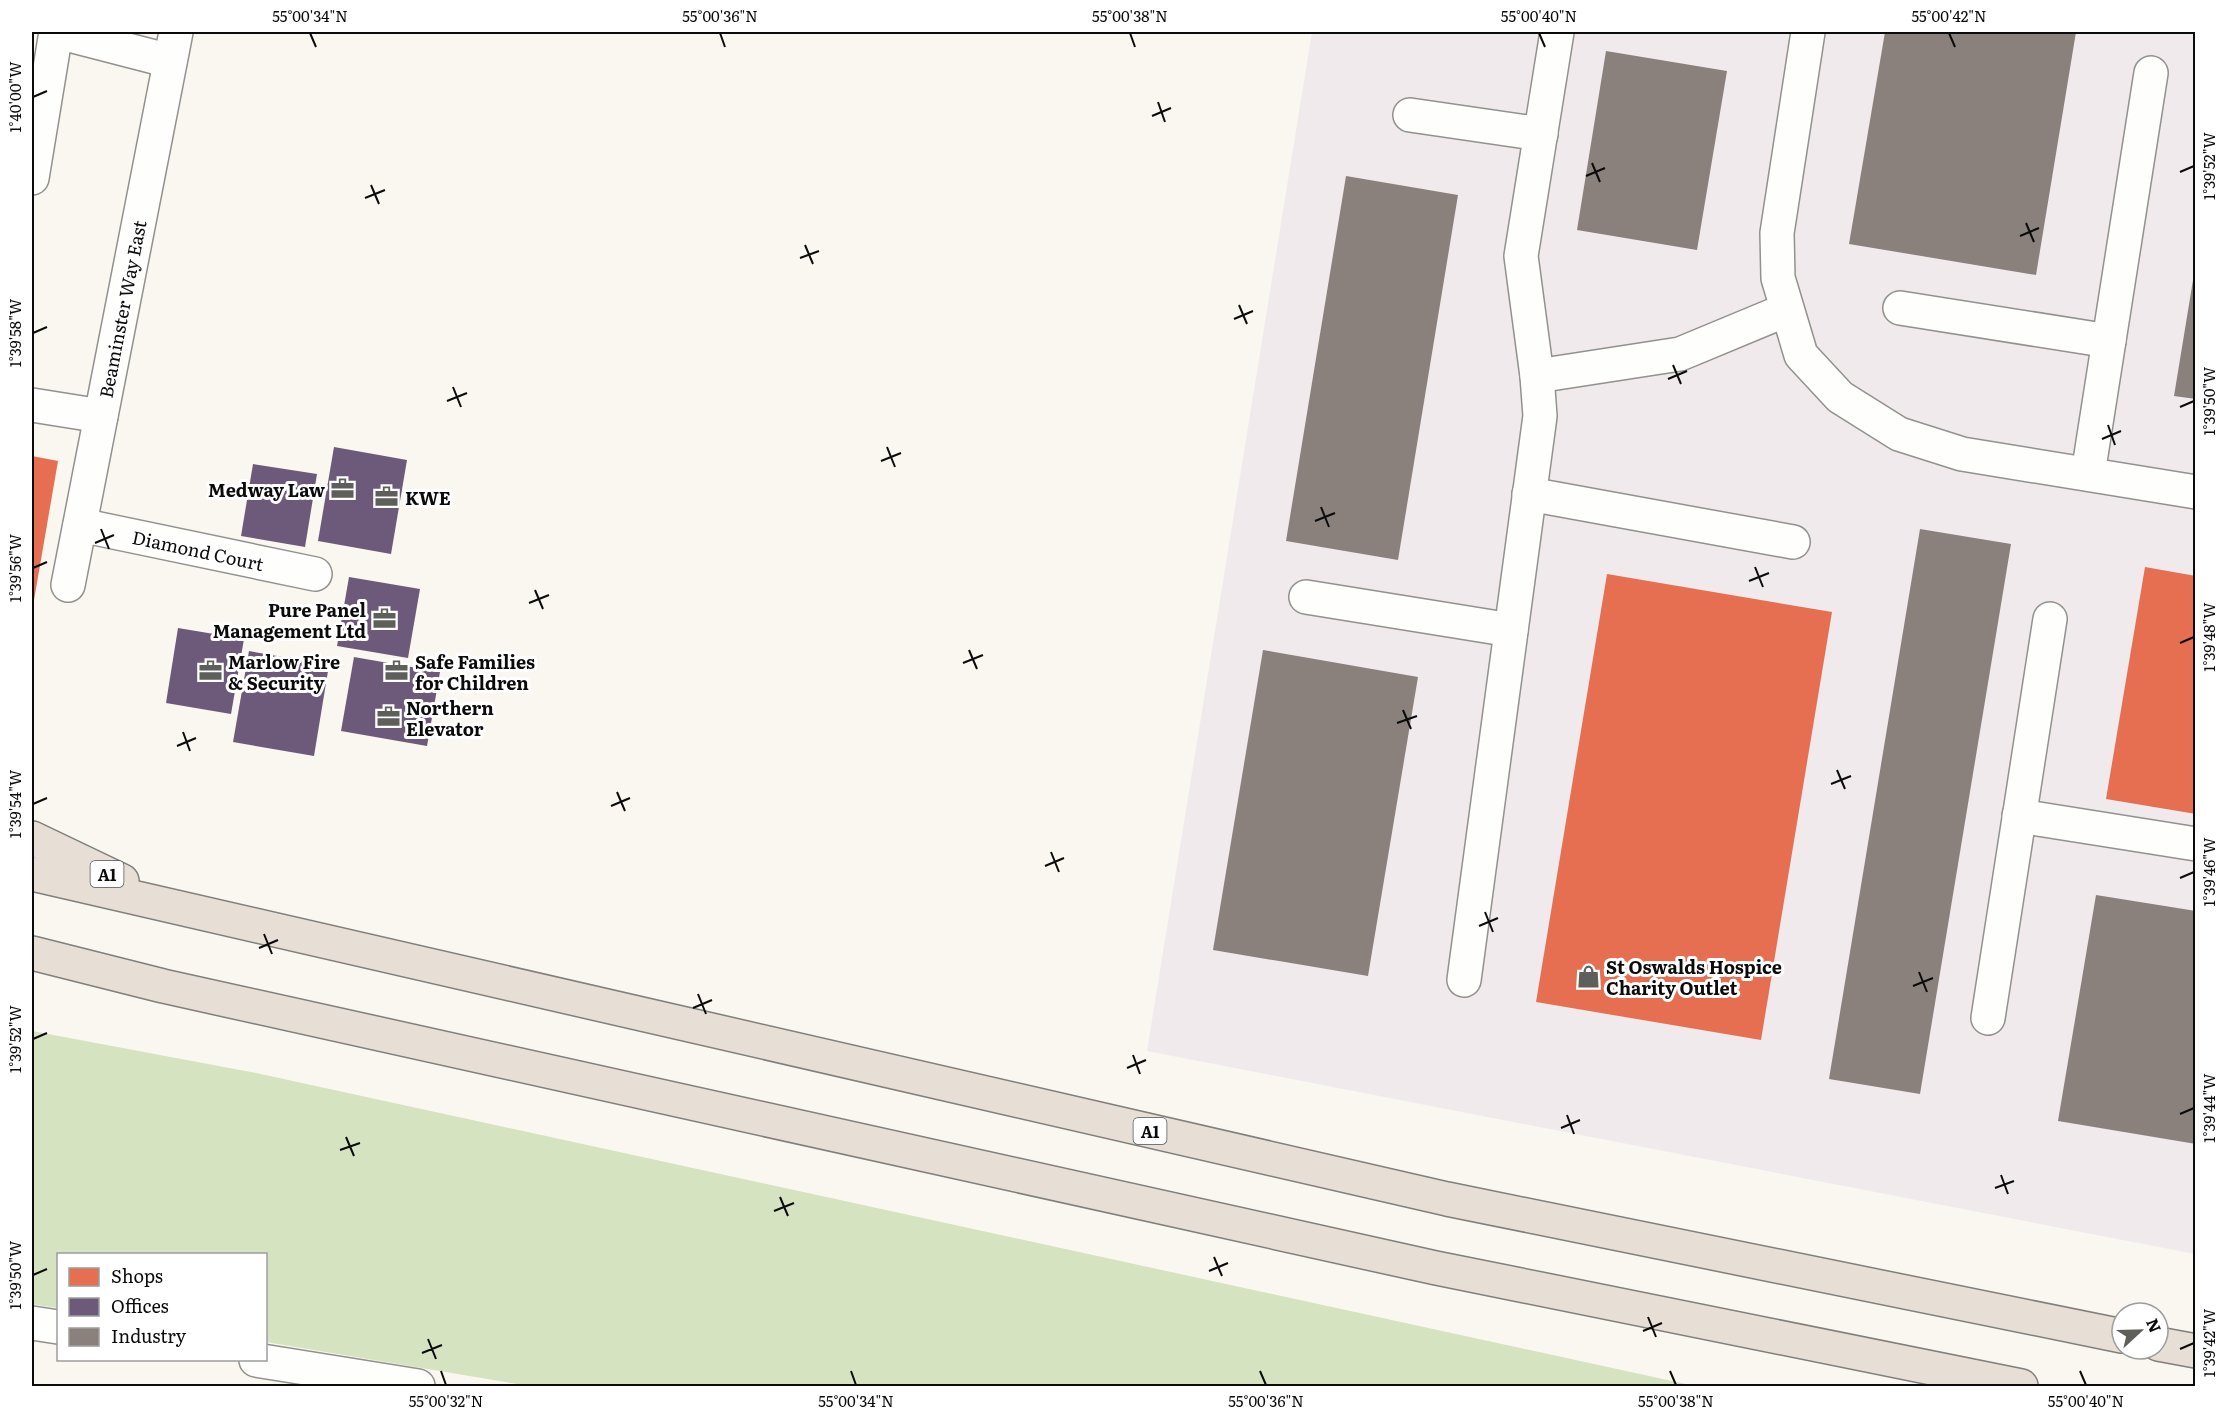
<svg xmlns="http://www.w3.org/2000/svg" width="2227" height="1418" viewBox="0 0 2227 1418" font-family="Literata,serif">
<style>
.industrial{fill:#f0eaed}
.forest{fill:#d5e3c1}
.shops{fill:#e76f51}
.offices{fill:#6d597a}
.industry{fill:#8a817c}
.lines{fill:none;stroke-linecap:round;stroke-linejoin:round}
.minor-casing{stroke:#92918e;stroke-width:36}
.highway-casing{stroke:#7f7f7b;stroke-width:36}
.minor{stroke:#fefefd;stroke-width:33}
.highway{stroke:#e7ded6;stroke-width:33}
.ticks{fill:none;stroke:#0b0b0b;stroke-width:2}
.labels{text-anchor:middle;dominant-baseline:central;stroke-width:6;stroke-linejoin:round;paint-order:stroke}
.shield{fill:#fff;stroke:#545454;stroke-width:1.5}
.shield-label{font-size:16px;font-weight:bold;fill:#0b0b0b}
.street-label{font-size:18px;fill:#0b0b0b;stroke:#fff}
.poi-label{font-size:18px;font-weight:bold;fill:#0b0b0b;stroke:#fff;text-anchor:start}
.neatline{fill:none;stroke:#0b0b0b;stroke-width:2}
.ticks-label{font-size:15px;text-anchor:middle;fill:#0b0b0b}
</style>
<rect width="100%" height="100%" fill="#f9f7f0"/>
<path class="industrial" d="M1312,32H2195V1254L1147,1051Z"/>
<path class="forest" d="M32,1031L256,1073L1695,1386H529L266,1342V1254H58V1308L32,1304Z"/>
<g class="shops">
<path d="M32,456L58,461L33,606H32Z"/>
<path d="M2145,567L2196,576V814L2106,799Z"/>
<path d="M1607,574L1832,612L1761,1040L1536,1002Z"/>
</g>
<g class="offices">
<path d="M334,447L407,460L391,554L318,541Z"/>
<path d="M253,464L317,474L305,547L241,536Z"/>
<path d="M349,577L420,589L408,658L337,646Z"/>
<path d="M178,628L244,639L231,714L166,703Z"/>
<path d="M249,651L329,665L314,756L233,742Z"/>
<path d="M354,657L440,672L427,746L341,731Z"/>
</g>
<g class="industry">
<path d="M1885,32H2076L2036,275L1849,244Z"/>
<path d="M1606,51L1727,71L1697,250L1577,230Z"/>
<path d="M1346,176L1458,195L1398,560L1286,541Z"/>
<path d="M2194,274H2196V399L2174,396Z"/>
<path d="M1920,529L2011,544L1920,1094L1829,1079Z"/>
<path d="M1263,650L1418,677L1368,976L1213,950Z"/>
<path d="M2096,895L2196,911V1144L2058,1121Z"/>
</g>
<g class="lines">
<defs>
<g id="minor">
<path d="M58,32L170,61"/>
<path d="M1808,32L1777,233L1778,278L1801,355L1840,397L1899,434L1962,454L2196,492"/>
<path d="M1410,115L1541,134"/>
<path d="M32,178L56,32"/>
<path d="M1900,308L2109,341"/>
<path d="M1537,376L1680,354L1786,310"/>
<path d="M32,405L101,416"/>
<path d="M2088,474L2151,73"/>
<path d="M1529,494L1793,542"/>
<path d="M80,525L315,574"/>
<path d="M68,585L176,32"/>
<path d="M1306,597L1511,630"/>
<path d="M2019,816L2196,844"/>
<path d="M1464,980L1540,416L1537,376L1521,256L1557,32"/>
<path d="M1988,1018L2050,619"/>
<path d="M32,1323L58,1327"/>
<path d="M256,1360L418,1386"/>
</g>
<g id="highway">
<path d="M32,838L122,881"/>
<path d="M32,874L1447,1199L2122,1336"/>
<path d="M32,953L163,986L1436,1268L2021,1386"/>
<path d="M2158,1344L2196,1351"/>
</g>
</defs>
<use href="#minor" class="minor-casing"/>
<use href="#highway" class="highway-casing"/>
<use href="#minor" class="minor"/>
<use href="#highway" class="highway"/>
</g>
<path class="ticks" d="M310,33L316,47M720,33L725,47M1130,33L1135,47M1539,33L1545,47M1949,33L1955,47M33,97L47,91M1158,102L1165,122M1152,116L1171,108M1592,163L1600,182M2180,172L2194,166M1586,176L1605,168M371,185L379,204M365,198L385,190M2026,223L2034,242M2020,236L2039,228M805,245L813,264M800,258L819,251M1239,305L1247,324M1234,319L1253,311M33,333L47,327M1673,365L1681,384M1668,379L1687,371M453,387L461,407M447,401L467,393M2180,407L2194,401M2108,425L2115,445M2102,439L2121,431M887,447L895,467M881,461L901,453M1321,507L1329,527M1315,521L1335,513M101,529L109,549M95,543L114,535M1755,567L1763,587M33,568L47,562M1749,581L1769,573M535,590L543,609M529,603L549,595M2180,643L2194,637M969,650L977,669M963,663L983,655M1403,710L1411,729M1397,723L1417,716M183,732L190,751M177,746L196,738M1837,770L1845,789M1831,784L1851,776M617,792L625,811M33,804L47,798M611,806L630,798M1051,852L1059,872M1045,866L1064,858M2180,878L2194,872M1485,912L1493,932M1479,926L1498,918M264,934L272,954M259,948L278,940M1919,972L1927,992M1913,986L1933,978M698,994L706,1014M693,1008L712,1000M33,1039L47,1033M1133,1055L1140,1074M1127,1068L1146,1060M2180,1114L2194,1108M1567,1115L1574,1134M1561,1128L1580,1120M346,1137L354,1156M340,1150L360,1143M2001,1175L2008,1194M1995,1188L2014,1181M780,1197L788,1216M774,1211L794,1203M1214,1257L1222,1276M1209,1271L1228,1263M33,1275L47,1269M1648,1317L1656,1337M1643,1331L1662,1323M428,1339L436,1359M2180,1349L2194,1343M422,1353L442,1345M441,1371L446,1385M851,1371L856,1385M1260,1371L1266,1385M1670,1371L1676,1385M2080,1371L2086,1385"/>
<defs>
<symbol id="office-bare" viewBox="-9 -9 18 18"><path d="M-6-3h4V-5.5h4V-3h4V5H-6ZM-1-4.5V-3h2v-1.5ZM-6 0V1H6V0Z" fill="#5e5e5b" stroke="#fff" stroke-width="2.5" paint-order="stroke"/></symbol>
<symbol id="shop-bare" viewBox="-9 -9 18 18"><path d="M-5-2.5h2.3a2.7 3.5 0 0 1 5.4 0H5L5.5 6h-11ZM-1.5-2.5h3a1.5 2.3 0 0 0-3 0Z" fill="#5e5e5b" stroke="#fff" stroke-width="2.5" paint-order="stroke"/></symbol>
</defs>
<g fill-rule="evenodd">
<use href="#office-bare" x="326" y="472" width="33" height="33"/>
<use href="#office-bare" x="370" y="480" width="33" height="33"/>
<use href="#office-bare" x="368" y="602" width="33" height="33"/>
<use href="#office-bare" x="194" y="654" width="33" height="33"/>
<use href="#office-bare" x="380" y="654" width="33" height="33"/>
<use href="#office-bare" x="372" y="700" width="33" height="33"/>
<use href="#shop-bare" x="1572" y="960" width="33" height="33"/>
</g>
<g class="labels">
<g class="shield">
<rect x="90.5" y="861" width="33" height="26" rx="4.5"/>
<rect x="1133.5" y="1118" width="33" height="26" rx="4.5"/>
</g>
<g class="shield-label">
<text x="107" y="874">A1</text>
<text x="1150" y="1131">A1</text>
</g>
<g class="street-label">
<text transform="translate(122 309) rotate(-79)">Beaminster Way East</text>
<text transform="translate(198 550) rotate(12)">Diamond Court</text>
</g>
<g class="poi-label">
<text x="325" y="489" text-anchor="end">Medway Law</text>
<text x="405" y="497">KWE</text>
<text x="366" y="609" text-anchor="end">Pure Panel<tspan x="366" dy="21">Management Ltd</tspan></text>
<text x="228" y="661">Marlow Fire<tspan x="228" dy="21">&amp; Security</tspan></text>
<text x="415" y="661">Safe Families<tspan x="415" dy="21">for Children</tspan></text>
<text x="406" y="707">Northern<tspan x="406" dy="21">Elevator</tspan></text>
<text x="1606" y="966">St Oswalds Hospice<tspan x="1606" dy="21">Charity Outlet</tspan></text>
</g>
</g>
<rect width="2227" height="1418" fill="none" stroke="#ffffff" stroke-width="66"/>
<rect x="57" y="1253" width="210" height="108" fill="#ffffff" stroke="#9d9d9d" stroke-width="1.5"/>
<rect x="69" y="1268" width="30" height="18" fill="#e76f51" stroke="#9d9d9d" stroke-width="1.5"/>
<text x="111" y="1283" font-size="18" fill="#0b0b0b">Shops</text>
<rect x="69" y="1298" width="30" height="18" fill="#6d597a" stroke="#9d9d9d" stroke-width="1.5"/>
<text x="111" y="1313" font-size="18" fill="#0b0b0b">Offices</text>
<rect x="69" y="1328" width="30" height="18" fill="#8a817c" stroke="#9d9d9d" stroke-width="1.5"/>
<text x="111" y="1343" font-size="18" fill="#0b0b0b">Industry</text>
<g transform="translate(2140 1331) rotate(68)"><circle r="28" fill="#ffffff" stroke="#9d9d9d" stroke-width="1.5"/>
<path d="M0-4.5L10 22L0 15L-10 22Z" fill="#5e5e5b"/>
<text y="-9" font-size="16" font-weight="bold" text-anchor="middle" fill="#0b0b0b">N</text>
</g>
<rect x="33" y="33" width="2161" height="1352" class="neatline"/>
<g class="ticks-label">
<text x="310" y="22">55°00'34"N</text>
<text x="720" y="22">55°00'36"N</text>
<text x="1130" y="22">55°00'38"N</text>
<text x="1539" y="22">55°00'40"N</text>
<text x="1949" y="22">55°00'42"N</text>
<text transform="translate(16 97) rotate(-90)" y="5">1°40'00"W</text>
<text transform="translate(2210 166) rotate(-90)" y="5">1°39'52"W</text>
<text transform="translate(16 333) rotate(-90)" y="5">1°39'58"W</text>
<text transform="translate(2210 401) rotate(-90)" y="5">1°39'50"W</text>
<text transform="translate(16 568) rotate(-90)" y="5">1°39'56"W</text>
<text transform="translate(2210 637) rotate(-90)" y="5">1°39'48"W</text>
<text transform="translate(16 804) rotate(-90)" y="5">1°39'54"W</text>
<text transform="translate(2210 872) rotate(-90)" y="5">1°39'46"W</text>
<text transform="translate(16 1039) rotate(-90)" y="5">1°39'52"W</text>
<text transform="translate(2210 1108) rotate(-90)" y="5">1°39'44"W</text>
<text transform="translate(16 1275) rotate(-90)" y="5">1°39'50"W</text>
<text transform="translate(2210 1343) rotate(-90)" y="5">1°39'42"W</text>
<text x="446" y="1407">55°00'32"N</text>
<text x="856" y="1407">55°00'34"N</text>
<text x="1266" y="1407">55°00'36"N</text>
<text x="1676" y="1407">55°00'38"N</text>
<text x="2086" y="1407">55°00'40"N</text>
</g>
</svg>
